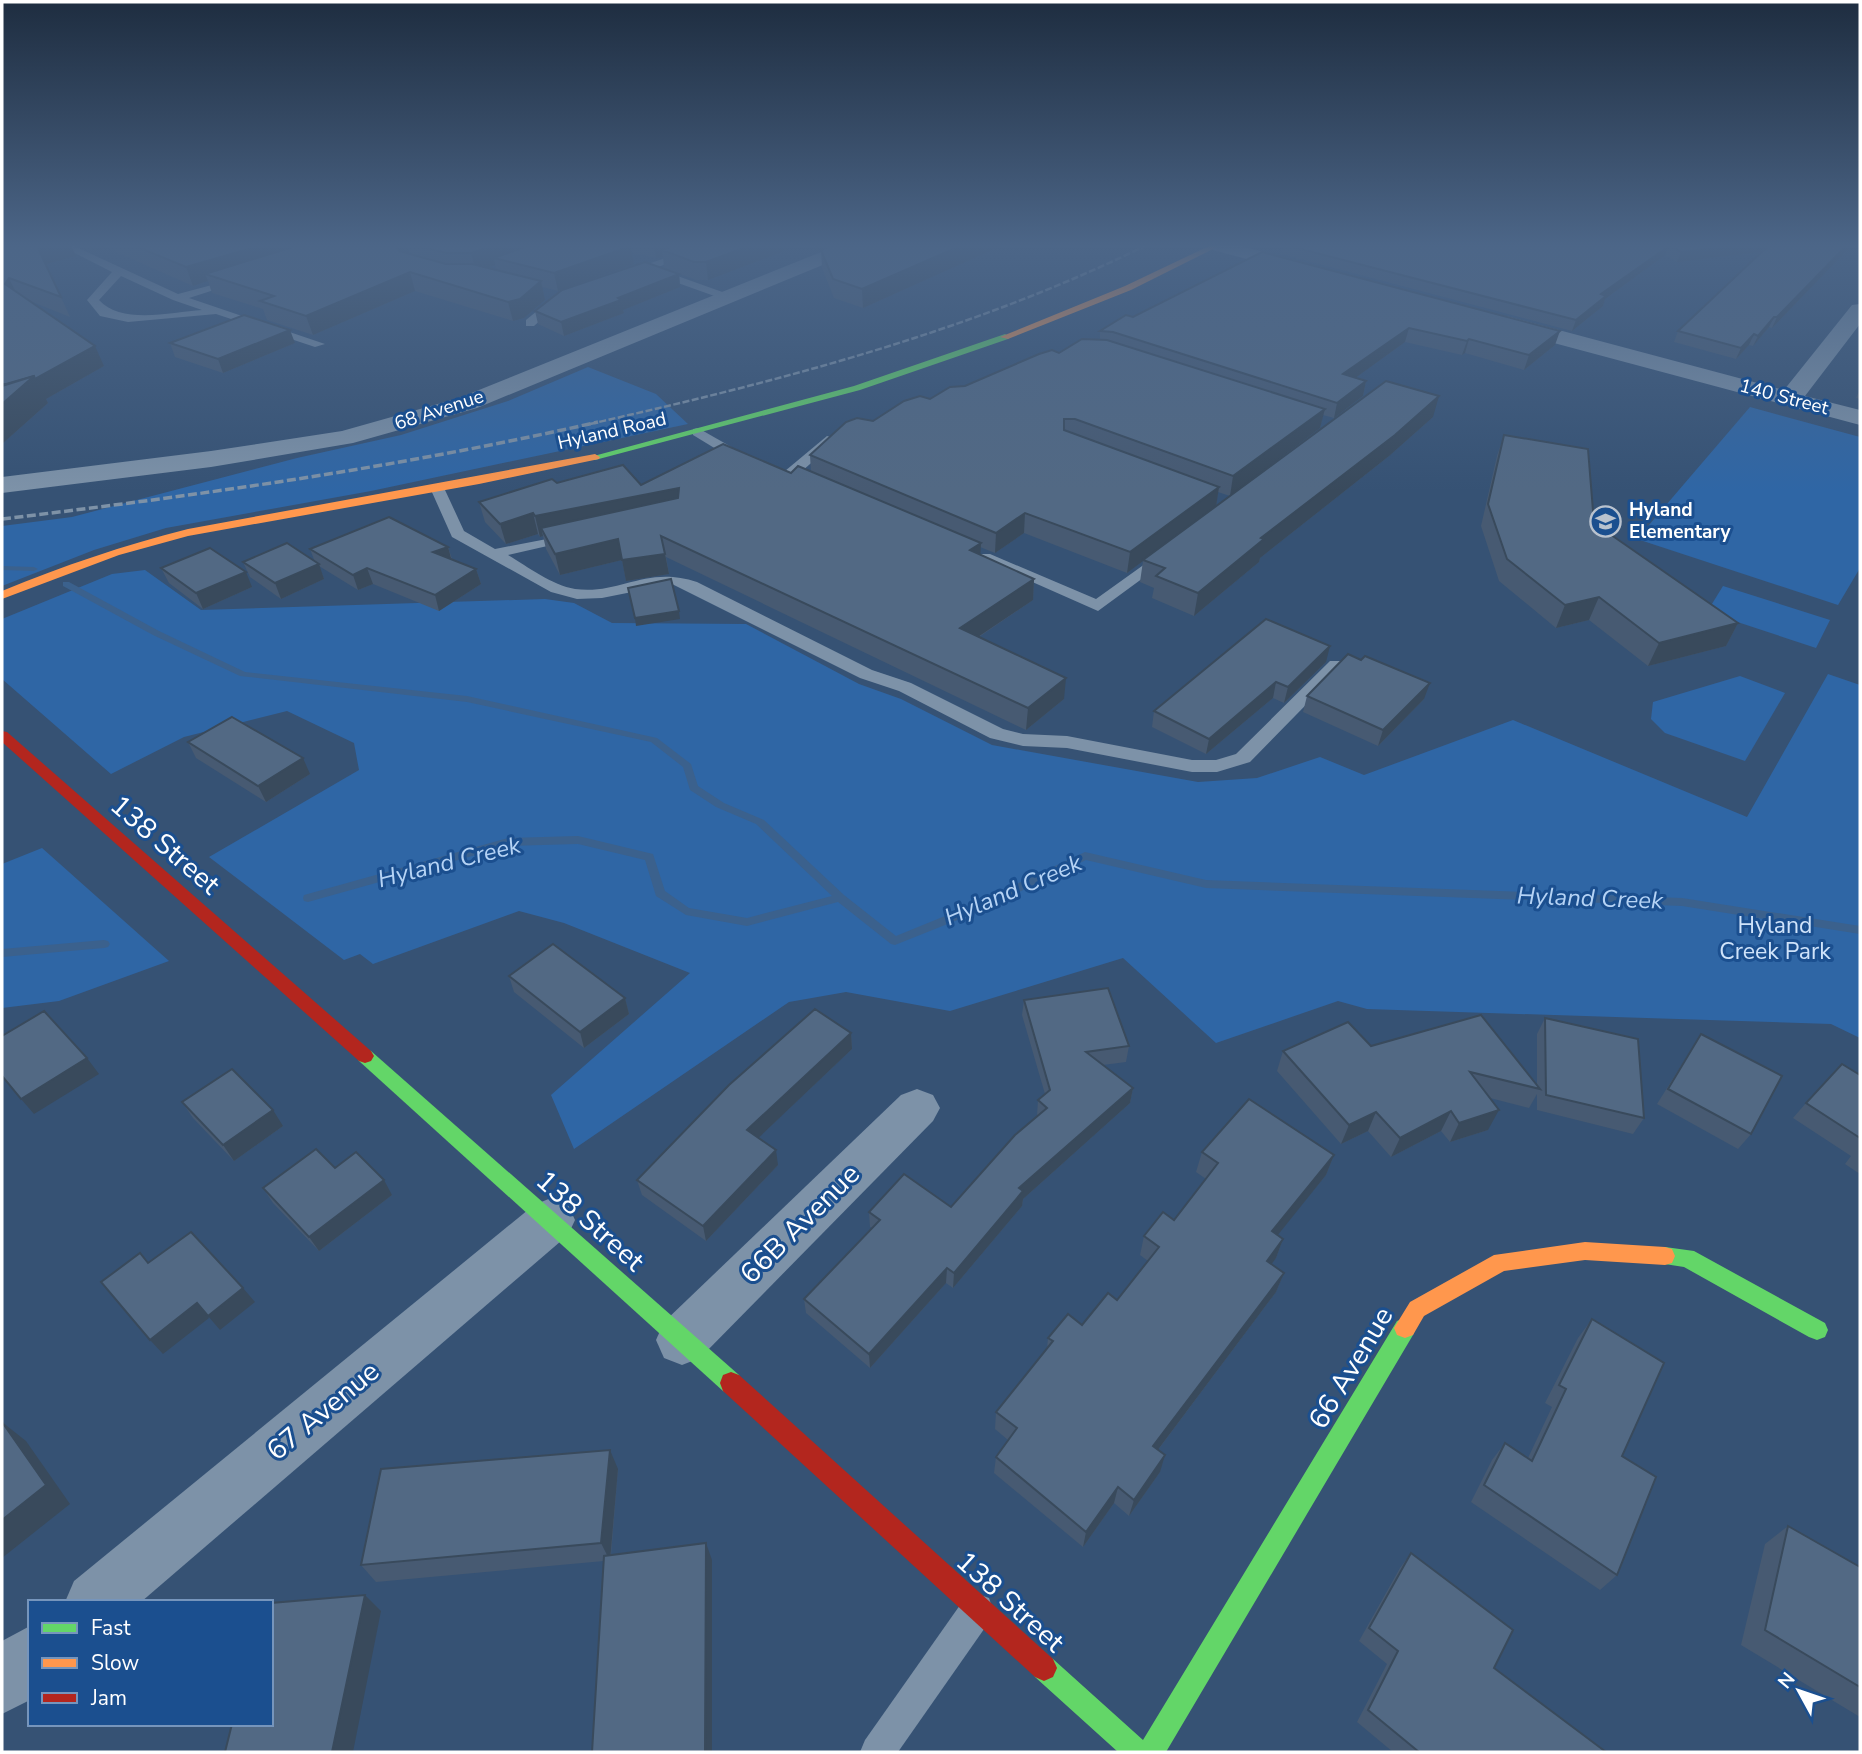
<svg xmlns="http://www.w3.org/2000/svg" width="1862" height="1754" viewBox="0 0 1862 1754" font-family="'Nunito Sans',sans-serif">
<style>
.green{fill:#2f66a5}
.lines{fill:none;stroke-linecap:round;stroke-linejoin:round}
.stream{fill:#3b618d;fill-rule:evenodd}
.lane{fill:#7d92a8;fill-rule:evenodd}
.street{fill:#7d92a8;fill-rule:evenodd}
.fast{fill:#63d668;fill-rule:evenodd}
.slow{fill:#ff974d;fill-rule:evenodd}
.jam{fill:#b3261e;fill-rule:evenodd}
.rail-far1{stroke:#7e92a7;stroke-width:2.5;stroke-dasharray:7 2.5;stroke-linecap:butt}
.rail{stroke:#7e92a7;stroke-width:3.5;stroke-dasharray:9 3.5;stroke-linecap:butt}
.wall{fill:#475a72;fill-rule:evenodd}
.shaded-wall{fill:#394a5c}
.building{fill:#526984;stroke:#394a5c;stroke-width:2}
.labels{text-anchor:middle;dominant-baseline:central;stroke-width:6;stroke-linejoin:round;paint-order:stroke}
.far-street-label{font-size:19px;fill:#fff;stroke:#1b4f8f}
.far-poi-label{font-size:19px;font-weight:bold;fill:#fff;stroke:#1b4f8f;text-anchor:start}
.park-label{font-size:23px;fill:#cfe3fa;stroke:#1b4f8f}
.water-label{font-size:24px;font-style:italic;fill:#b5d3f5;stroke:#1b4f8f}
.near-street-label{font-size:28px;fill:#fff;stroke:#1b4f8f}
</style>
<rect width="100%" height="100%" fill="#365274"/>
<g class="green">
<path d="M588,367L656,394L688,424L371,491L166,528L94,550L2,586V526L72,517L297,458L401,435L508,401Z"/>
<path d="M1750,407L1860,437V568L1838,605L1637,539Z"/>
<path d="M145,570L201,610L545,599L574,603L612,623L746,624L859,684L901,699L992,745L1198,782L1257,778L1320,757L1364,775L1513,720L1747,817L1828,674L1860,685V1038L1831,1024L1367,1009L1338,1001L1216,1043L1123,958L950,1011L846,992L789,1002L574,1149L551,1095L690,973L564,923L519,911L373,964L360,954L344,960L209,857L359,770L354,743L287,711L184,737L111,774L2,679V619L112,574Z"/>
<path d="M1723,586L1830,620L1816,648L1707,612Z"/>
<path d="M1740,676L1785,693L1745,761L1665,733L1651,719L1653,702Z"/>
<path d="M42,848L169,961L59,1001L2,1008V864Z"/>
</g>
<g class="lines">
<g class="stream">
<path d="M2,566L34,567L38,569L34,571L2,570Z"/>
<path d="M63,582H69L159,631L245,672L467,696L657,738L691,764L698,786L724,803L764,820L844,895L896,936L967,907L1085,852L1206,880L1682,898L1860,926V934L1682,906L1206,888L1086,860L975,913L895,945L891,944L838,902L747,926L686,915L656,896L645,860L578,844L508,846L308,902L304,901L303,898L304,895L508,838L578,836L653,854L665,891L689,908L747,918L832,896L756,824L716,807L690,790L683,767L651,742L467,702L240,676L153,635L63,586Z"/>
<path d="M104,940L108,941L110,944L108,947L104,948L2,957V949Z"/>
</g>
<g class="lane">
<path d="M61,246H74L178,294L242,277V281L189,298L325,344L315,347L216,314L128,322L100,316L87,300L112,272ZM121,276L173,300L202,310C172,312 121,325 99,300Z"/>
<path d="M701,246H716L655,268L728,294V298H720L650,273V269L627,276L621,273Z"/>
<path d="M554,297L564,299L534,326H526V320Z"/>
<path d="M698,428L749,457L751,460L739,463L693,435V429Z"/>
<path d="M827,436L839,439L795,477H785V471Z"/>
<path d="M438,486L445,490L464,531L495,549L578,533V539L508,555C528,567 552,585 575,589C620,595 646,565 697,582L872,670L911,683L1003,729L1023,734L1067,736L1192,760H1216L1236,754L1330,661H1342L1345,665L1250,762L1217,772H1192L1067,748L1023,746L990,738L899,691L860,678L672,584L602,598L577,599L551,592L452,537L431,490Z"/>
<path d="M1163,551L1169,553V559L1098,611L976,557L978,554H990L1096,599Z"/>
<path d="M977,1594L989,1598L993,1610L989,1622L898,1752H860L865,1740L965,1598Z"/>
</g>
<g class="street">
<path d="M836,246H862L859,250L477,408L353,443L211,467L2,493V477L211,451L342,431L459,398Z"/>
<path d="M1210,246H1241L1313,265L1316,269L1306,275L1213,250Z"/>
<path d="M1860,304V324L1805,396L1860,410V425L1498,328L1495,323L1506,316L1784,390L1852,305Z"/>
<path d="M917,1089L933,1095L940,1108L933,1121L700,1358L682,1365L664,1358L656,1340L664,1322L901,1095Z"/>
<path d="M551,1198L568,1205L575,1220L568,1235L141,1602H65L74,1581L534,1205Z"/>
<path d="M30,1626V1700L2,1714V1641Z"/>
</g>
<g class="fast">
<path d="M1005,334L1010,337L1008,339L860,390L595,460L590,457L854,386Z"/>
<path d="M365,1049L371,1051L739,1375L742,1383L739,1391L731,1394L723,1391L359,1061L356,1056L359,1051Z"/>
<path d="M1665,1247L1694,1251L1825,1323L1828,1330L1825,1337L1817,1340L1809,1337L1684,1267L1658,1263L1655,1256L1658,1249Z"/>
<path d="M1405,1318L1413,1321L1416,1328L1413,1335L1166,1752H1118L1035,1677L1031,1668L1035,1659L1044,1655L1053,1659L1143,1740L1397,1321Z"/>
</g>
<g class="slow">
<path d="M1209,246H1219L1131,290L1008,339L1000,337L1125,286Z"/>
<path d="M595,454L600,457L599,459L479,484L188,536L119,555L2,599V591C63,566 124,545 188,529Z"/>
<path d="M1585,1242L1665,1247L1672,1249L1675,1256L1672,1263L1665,1265L1585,1260L1504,1271L1424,1316L1413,1335L1405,1338L1397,1335L1394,1328L1410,1302L1494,1255Z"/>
</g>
<g class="jam">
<path d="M2,731L7,732L371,1051L374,1056L371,1061L365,1063L359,1061L2,742Z"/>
<path d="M731,1372L739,1375L1053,1659L1057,1668L1053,1677L1044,1681L1035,1677L723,1391L720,1383L723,1375Z"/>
</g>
<path class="rail-far1" d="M590,424C780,381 969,332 1145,246"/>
<path class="rail" d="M2,519C202,495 401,467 598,422"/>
</g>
<g class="wall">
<path d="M2,246H71L76,256L46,264L70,317L30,301L104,366L46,399L48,403L2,444Z"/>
<path d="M79,246H798L708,280H696L664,268L663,257L656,258L632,253L634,264L574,286L679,274L680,287L623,310L624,313L564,336L538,324L535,311L561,290L558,291L542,287L545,300L524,318L513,321L415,291L313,335L267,320L263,309L212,293L208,281L193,286L107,248L93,252ZM495,265L496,270L486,268Z"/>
<path d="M832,246H1001L863,308L834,298L822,268L821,250Z"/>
<path d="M1282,246H1851L1772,328L1769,327L1753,346L1749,345L1736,359L1674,342L1678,331L1762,252L1677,262L1665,255L1605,299L1603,306L1572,331L1281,254Z"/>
<path d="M1262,252L1555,345L1524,370L1465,353L1462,355L1405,342L1355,378L1366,381L1363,396L1334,418L1323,415L1320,428L1230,496L1218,492L1216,506L1433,417L1389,456L1260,558L1259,562L1194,616L1152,598L1154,588L1140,582L1143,561L1127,573L1024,533L995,553L980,547V555L1034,579L1033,600L979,637L1064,699L1026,730L666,557L669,574L626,581L622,560L560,575L546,549L543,536L540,537L538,534L506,544L485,522L479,502L557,483L641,485L811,472L810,455L873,421L965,386L1100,340V331L1133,317Z"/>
<path d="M170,343H295L223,373L175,357Z"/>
<path d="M1860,389V399L1856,398Z"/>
<path d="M1504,435L1594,523L1738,623L1726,646L1648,666L1589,620L1556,628L1499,581L1481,526L1497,456Z"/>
<path d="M448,547L452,559L476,569L481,584L439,611L373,584L358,590L319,566L324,579L281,599L250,577L243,562H315L310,549Z"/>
<path d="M161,568L252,587L203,609L169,583Z"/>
<path d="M1326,662L1284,703L1273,698L1206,754L1152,727L1154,711Z"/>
<path d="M1307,696L1424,699L1378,746L1303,712Z"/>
<path d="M188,742L310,774L266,802L196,758Z"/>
<path d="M509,976L625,998L629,1014L584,1048L514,992Z"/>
<path d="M1024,1000L1129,1046L1126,1062L1103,1065L1133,1088L1130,1103L1023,1199L1022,1206L953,1288L946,1283L870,1368L806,1313L804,1299L872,1228L870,1227L869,1212L951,1207L1037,1116L1038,1100L1045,1094L1022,1015Z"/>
<path d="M1545,1018L1644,1118L1633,1134L1537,1110V1094L1529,1108L1490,1098L1488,1130L1450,1142L1441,1131L1391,1157L1368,1131L1341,1144L1277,1071L1283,1051L1371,1046L1537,1085V1034Z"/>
<path d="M851,1033L852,1049L758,1138L778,1165L706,1241L642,1195L637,1180Z"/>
<path d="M1701,1034L1751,1134L1738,1149L1657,1104Z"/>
<path d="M1860,1075V1174L1845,1164L1851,1156L1793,1118L1806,1103Z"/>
<path d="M182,1102L283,1126L234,1161L193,1118Z"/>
<path d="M1202,1152L1334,1155L1326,1175L1277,1235L1283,1239L1276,1258L1271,1264L1284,1273L1276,1292L1158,1450L1160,1472L1129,1516L1114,1503L1083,1547L994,1473L996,1457L1008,1440L995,1429L996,1412L1047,1349L1048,1338L1082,1325L1117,1300L1148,1261L1140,1255L1144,1236L1174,1220L1206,1179L1196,1172Z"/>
<path d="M335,1168L392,1195L319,1251L273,1203L263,1188Z"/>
<path d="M1592,1319L1622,1456L1617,1575L1600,1590L1471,1502L1492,1460L1505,1443L1528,1458L1552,1407L1545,1403L1578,1338Z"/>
<path d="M618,1469L611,1555L712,1560V1752H592L604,1561L376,1582L361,1565Z"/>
<path d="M1788,1526L1860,1567V1717L1741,1645L1765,1544Z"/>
<path d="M1411,1553L1494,1668L1606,1752H1393L1357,1722L1387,1664L1359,1641L1400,1568Z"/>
</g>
<g class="shaded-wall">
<path d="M37,246H71L76,256L46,264Z"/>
<path d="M90,246H105L107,248L93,252Z"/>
<path d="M259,246H325L205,274L208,281L193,286L186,267Z"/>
<path d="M402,246H407L412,261L402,266L397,248Z"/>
<path d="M494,246H552L494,258L495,265L476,271L471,253Z"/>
<path d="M631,246L634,264L558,291L554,273Z"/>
<path d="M654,246H710L662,250L663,257L656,258Z"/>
<path d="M749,246H798L708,280L706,262Z"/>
<path d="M815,246H830L815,252Z"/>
<path d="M960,246H1001L863,308L862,289Z"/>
<path d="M1669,246L1665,255L1605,299L1603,306L1572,331L1576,320L1601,294Z"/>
<path d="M1734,246H1771L1769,251L1677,262L1681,252Z"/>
<path d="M1846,246H1851L1772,328L1777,317Z"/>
<path d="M410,272L415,291L313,335L306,316Z"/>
<path d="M679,274L680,287L623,310L624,313L564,336L561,322Z"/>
<path d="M9,278L18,297L5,284Z"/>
<path d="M541,281L545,300L524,318L513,321L508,302Z"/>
<path d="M1774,317L1769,327L1753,346L1758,336Z"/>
<path d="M1409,328L1405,342L1340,389L1343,374Z"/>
<path d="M290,330L295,343L223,373L218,359Z"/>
<path d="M1560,331L1555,345L1524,370L1529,355Z"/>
<path d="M1754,334L1749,345L1736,359L1741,348Z"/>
<path d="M1469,339L1465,353L1462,355L1467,341Z"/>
<path d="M95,346L104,366L46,399L48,403L2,444V404L34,376Z"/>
<path d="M1366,381L1363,396L1334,418L1337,403Z"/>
<path d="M1439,396L1433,417L1389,456L1260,558L1259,562L1194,616L1198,593L1261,538Z"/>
<path d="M1325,409L1320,428L1230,496L1233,476Z"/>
<path d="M1219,487L1216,507L1127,573L1130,552Z"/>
<path d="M679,488L682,508L541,528L543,536L540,537L535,516Z"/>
<path d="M533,513L538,534L506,544L500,524Z"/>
<path d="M1025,513L1024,533L995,553L996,533Z"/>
<path d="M618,539L622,560L560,575L555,554Z"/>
<path d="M981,543L980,563L970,550Z"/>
<path d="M448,547L452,562L433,552Z"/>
<path d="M665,554L669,574L626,581L622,560Z"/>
<path d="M319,564L324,579L281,599L275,583Z"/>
<path d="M367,568L373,584L358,590L353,575Z"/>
<path d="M476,569L481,584L439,611L435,595Z"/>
<path d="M246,572L252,587L203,609L196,593Z"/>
<path d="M1034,579L1033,600L960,649V628Z"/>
<path d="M1599,597L1589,620L1556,628L1565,605Z"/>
<path d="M679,611L680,619L636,626L635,618Z"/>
<path d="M1738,623L1726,646L1648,666L1659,643Z"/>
<path d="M1330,646L1326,662L1284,703L1288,687Z"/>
<path d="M1066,678L1064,699L1026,730L1028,708Z"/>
<path d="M1276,682L1273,698L1206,754L1209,739Z"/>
<path d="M1430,683L1424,699L1378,746L1383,730Z"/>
<path d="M303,758L310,774L266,802L258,786Z"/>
<path d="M625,998L629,1014L584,1048L580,1032Z"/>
<path d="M851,1033L852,1049L750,1146L747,1130Z"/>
<path d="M87,1058L99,1074L34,1114L21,1099Z"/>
<path d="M1133,1088L1130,1103L1023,1199L1022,1206L953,1288L954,1273L1019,1188Z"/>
<path d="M273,1110L283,1126L234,1161L223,1145Z"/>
<path d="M1499,1110L1488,1130L1450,1142L1459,1123Z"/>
<path d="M1451,1111L1441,1131L1391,1157L1400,1138Z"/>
<path d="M1376,1112L1368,1131L1341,1144L1349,1125Z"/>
<path d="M776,1150L778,1165L706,1241L703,1226Z"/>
<path d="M1334,1155L1326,1175L1265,1251L1272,1231Z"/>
<path d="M384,1180L392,1195L319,1251L309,1237Z"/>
<path d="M1283,1239L1276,1258L1260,1280L1267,1261Z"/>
<path d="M947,1268L946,1283L870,1368L869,1354Z"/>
<path d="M1284,1273L1276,1292L1148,1463L1153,1446Z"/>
<path d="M243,1288L255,1302L220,1330L208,1316Z"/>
<path d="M197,1303L209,1318L163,1354L150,1340Z"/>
<path d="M2,1422L26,1441L70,1504L2,1558Z"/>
<path d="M610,1450L618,1469L610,1561L601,1543Z"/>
<path d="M1165,1455L1160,1472L1129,1516L1134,1500Z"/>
<path d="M1118,1487L1114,1503L1083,1547L1086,1532Z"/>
<path d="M706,1543L712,1560V1752H705Z"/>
<path d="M365,1595L381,1611L353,1752H332Z"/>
</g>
<g class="building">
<path d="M2,246H39H37L61,297L9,278L5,284L95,346L35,379L34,376L6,384H2Z"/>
<path d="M135,246H259L186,267Z"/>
<path d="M296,246H402L397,248L399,251L446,264H472L541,281L520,299L508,302L410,272L306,316L260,301L274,296L205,274Z"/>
<path d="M416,246H494L471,253H447Z"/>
<path d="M527,246H631L554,273L494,258Z"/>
<path d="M673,246H749L706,262H694L662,250Z"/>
<path d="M832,246H960L862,289L833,279L821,250Z"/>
<path d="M1289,246H1669L1601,294L1606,296L1576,320Z"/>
<path d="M1670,246H1734L1681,252Z"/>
<path d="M1768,246H1846L1777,317H1774L1758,336L1754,334L1741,348L1678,331Z"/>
<path d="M1262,252L1560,331L1529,355L1469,339L1467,341L1409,328L1343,374L1366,381L1337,403L1113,332L1100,331L1126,315L1133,317Z"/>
<path d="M645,262L679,274L618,298L621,300L561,322L535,311L562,290Z"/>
<path d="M244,315L290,330L218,359L170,343Z"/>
<path d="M1082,339L1107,340L1325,409L1233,476L1075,419H1064V430L1219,487L1130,552L1025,513L996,533L810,455L846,422L857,418L873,421L904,401L920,396L930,399L950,387L965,386L1039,354L1052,350L1059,353Z"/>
<path d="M34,376L2,404V386Z"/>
<path d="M1386,381L1439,396L1395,435L1261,538L1264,539L1198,593L1156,576L1165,568L1143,560Z"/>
<path d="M1504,435L1588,449L1594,523L1738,623L1659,643L1599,597L1565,605L1507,559L1488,504Z"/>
<path d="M723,444L791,473L798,466L981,543L970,550L1034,579L960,628L1066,678L1028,708L661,536L665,554L622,560L618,539L555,554L541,528L678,498L679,488L535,516L533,513L500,524L479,502L552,479L557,483L623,465L641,485Z"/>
<path d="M389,517L448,547L433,552L476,569L435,595L367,568L353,575L310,549Z"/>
<path d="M287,543L319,564L275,583L243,562Z"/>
<path d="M210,548L246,572L196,593L161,568Z"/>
<path d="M671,579L679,611L635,618L628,588Z"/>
<path d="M1266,619L1330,646L1288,687L1276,682L1209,739L1154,711Z"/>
<path d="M1348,654L1361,660L1365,656L1430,683L1383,730L1307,696Z"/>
<path d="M232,717L303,758L258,786L188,742Z"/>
<path d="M553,944L625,998L580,1032L509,976Z"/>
<path d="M1108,988L1129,1046L1086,1052L1133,1088L1019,1188L1023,1191L954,1273L947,1268L869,1354L804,1299L880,1220L869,1212L904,1174L951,1207L1015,1135L1047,1108L1038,1100L1050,1090L1024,1000Z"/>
<path d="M815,1009L851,1033L747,1130L776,1150L703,1226L637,1180L729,1085Z"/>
<path d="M44,1011L87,1058L21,1099L2,1076V1036Z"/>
<path d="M1481,1015L1540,1089L1470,1072L1499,1110L1459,1123L1451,1111L1400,1138L1376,1112L1349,1125L1283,1051L1348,1022L1371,1046Z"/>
<path d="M1545,1018L1638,1039L1644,1118L1546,1095Z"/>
<path d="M1701,1034L1782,1076L1751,1134L1668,1089Z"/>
<path d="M1842,1064L1860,1075V1138L1806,1103Z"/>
<path d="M232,1069L273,1110L223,1145L182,1102Z"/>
<path d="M1249,1099L1334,1155L1272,1231L1283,1239L1267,1261L1284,1273L1153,1446L1165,1455L1134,1500L1118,1487L1086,1532L996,1457L1017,1428L996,1412L1053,1341L1048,1338L1068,1314L1082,1325L1108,1293L1117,1300L1159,1247L1144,1236L1163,1212L1174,1220L1218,1163L1202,1152Z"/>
<path d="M316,1149L335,1168L356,1152L384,1180L309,1237L263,1188Z"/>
<path d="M191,1232L243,1288L208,1316L197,1303L150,1340L101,1282L140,1253L148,1263Z"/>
<path d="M1592,1319L1664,1363L1622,1456L1656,1477L1617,1575L1484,1485L1505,1443L1532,1461L1566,1389L1559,1385Z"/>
<path d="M2,1422L46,1485L2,1520Z"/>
<path d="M610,1450L601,1543L361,1565L381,1469Z"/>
<path d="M1788,1526L1860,1567V1687L1765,1630Z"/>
<path d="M706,1543L705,1752H592L604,1556Z"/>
<path d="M1411,1553L1513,1630L1494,1668L1606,1752H1419L1368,1710L1398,1651L1369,1628Z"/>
<path d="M365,1595L332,1752H225L232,1724H271V1603Z"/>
</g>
<linearGradient id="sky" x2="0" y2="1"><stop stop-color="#1e2d40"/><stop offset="0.5" stop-color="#4c6688"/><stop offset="1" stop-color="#4c6688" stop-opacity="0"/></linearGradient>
<rect width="1862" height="491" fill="url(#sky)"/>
<defs>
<symbol id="school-ring" viewBox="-11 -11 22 22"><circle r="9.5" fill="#1b4f8f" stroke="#b9c2ce" stroke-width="1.5"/><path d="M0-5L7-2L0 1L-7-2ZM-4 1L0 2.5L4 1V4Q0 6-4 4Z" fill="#b9c2ce"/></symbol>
</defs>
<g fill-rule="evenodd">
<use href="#school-ring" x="1588" y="504" width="35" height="35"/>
</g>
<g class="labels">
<g class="far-street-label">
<text transform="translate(1784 397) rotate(15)">140 Street</text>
<text transform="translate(439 410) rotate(-18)">68 Avenue</text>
<text transform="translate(612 431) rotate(-13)">Hyland Road</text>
</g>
<g class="far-poi-label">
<text x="1629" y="510">Hyland<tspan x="1629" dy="22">Elementary</tspan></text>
</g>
<g class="park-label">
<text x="1775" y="925">Hyland<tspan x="1775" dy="26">Creek Park</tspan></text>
</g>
<g class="water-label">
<text transform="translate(449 862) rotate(-14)">Hyland Creek</text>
<text transform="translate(1013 890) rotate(-23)">Hyland Creek</text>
<text transform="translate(1590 898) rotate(2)">Hyland Creek</text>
</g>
<g class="near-street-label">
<text transform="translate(165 845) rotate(41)">138 Street</text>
<text transform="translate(590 1221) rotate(42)">138 Street</text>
<text transform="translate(800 1224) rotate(-45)">66B Avenue</text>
<text transform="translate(1351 1368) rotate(-59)">66 Avenue</text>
<text transform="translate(323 1411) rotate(-40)">67 Avenue</text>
<text transform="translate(1010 1602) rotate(42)">138 Street</text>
</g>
</g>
<rect width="1862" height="1754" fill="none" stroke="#ffffff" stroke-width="7"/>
<rect x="28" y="1600" width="245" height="126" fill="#1b4f8f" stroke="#7695bc" stroke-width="2"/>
<rect x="42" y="1623" width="35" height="10" fill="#63d668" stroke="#7695bc" stroke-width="2"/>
<text x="91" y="1635" font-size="21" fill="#ffffff">Fast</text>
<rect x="42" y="1658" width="35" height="10" fill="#ff974d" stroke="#7695bc" stroke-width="2"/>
<text x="91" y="1670" font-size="21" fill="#ffffff">Slow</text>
<rect x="42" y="1693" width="35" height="10" fill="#b3261e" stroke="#7695bc" stroke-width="2"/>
<text x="91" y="1705" font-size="21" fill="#ffffff">Jam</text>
<g transform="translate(1799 1691) rotate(310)" stroke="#1b4f8f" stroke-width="5" paint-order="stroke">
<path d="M0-5L12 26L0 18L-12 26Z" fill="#ffffff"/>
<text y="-10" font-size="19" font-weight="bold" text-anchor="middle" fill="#ffffff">N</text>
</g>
</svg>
